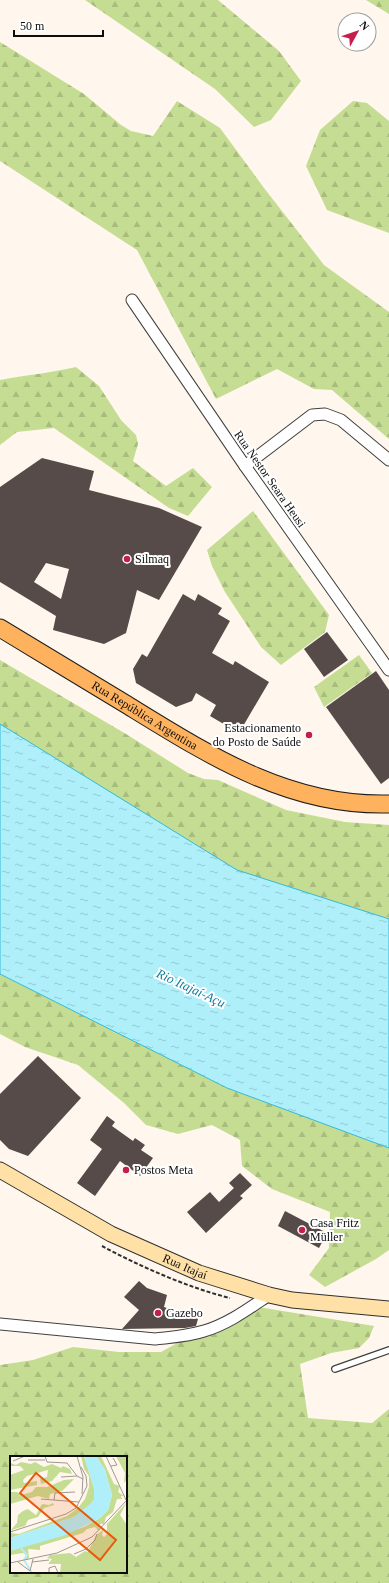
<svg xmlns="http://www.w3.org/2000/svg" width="389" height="1583" viewBox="0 0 389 1583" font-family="Georgia,serif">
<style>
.forest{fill:url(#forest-firs);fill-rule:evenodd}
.water{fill:url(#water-ripples);stroke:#31b9d5}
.building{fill:#564b49;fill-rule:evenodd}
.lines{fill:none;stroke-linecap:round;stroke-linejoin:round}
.service-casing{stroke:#404040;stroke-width:8}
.minor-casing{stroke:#404040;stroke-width:13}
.secondary-casing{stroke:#2f2f2f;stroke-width:17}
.primary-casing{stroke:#1e1e1e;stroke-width:19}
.path{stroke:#2f2f2f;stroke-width:2;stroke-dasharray:4 2;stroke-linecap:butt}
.service{stroke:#fff;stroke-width:5.5}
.minor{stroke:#fff;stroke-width:11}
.secondary{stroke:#ffe1a8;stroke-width:15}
.primary{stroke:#ffb25d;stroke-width:17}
.poi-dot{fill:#c51d4c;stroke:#fff;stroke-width:1.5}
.labels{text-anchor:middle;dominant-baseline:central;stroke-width:4;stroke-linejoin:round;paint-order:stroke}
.street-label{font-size:12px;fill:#0d0d0d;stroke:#fff}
.poi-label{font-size:12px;fill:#0d0d0d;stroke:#fff;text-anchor:start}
.water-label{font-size:13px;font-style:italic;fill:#0f809f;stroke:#fff}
.inset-river{fill:none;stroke:#aeeffa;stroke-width:2}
.inset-road{fill:none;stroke:#9e9993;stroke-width:1}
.view{fill:#e8590c;fill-opacity:0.15;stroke:#e8590c;stroke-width:2}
.inset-edge{fill:none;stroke:#0d0d0d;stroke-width:2}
</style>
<defs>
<pattern id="forest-firs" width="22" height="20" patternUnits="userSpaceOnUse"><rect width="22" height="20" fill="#c5dd92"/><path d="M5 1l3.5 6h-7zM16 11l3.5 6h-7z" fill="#a8bc7d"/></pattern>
<pattern id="water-ripples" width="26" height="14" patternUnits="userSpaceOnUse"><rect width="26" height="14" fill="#aeeffa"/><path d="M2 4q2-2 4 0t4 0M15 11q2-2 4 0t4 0" fill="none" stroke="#94ccd5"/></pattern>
</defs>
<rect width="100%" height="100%" fill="#fff7ed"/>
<g class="forest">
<path d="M85,0H218L279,51L301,81L271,120L254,127L215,89Z"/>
<path d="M366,0H389V14Z"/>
<path d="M0,42L84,94L121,125L131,131L153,136L177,101L220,128L264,188L324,265L389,312V439L332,390L314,389L277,369L216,399L137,250L0,161Z"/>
<path d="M353,101L367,103L389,121V233L327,210L306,166L320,130Z"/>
<path d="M76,367L99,386L121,420L136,435L138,444L133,461L166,486L193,468L212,487L188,516L169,508L54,428L17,432L0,445V380C25,375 51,373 76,367Z"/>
<path d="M253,511L329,615L325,632L281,665L261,647L225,592L212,566L207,550Z"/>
<path d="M359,655L372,673L324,707L314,687Z"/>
<path d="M0,660L126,734L188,773L204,779L218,780L286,810L345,822L389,825V919L237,870L0,724Z"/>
<path d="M0,974L227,1088L389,1148V1250L376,1259L325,1287L309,1275L329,1248L330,1212L272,1189L242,1166L240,1140L212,1125L178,1134L146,1125L124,1103L78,1065L25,1047L0,1034Z"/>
<path d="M246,1305L374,1326L369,1338L359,1348L331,1353L300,1364L308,1418L372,1423L389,1409V1583H0V1365L33,1360L73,1347L119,1352H161ZM11,1457H126V1572H11Z"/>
</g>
<path class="water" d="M0,724L237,870L389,919V1148L227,1088L0,974Z"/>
<g class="building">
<path d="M42,458L94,471L89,490L159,508L202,527L159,600L137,590L126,633L104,644L53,630L56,616L0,582V487ZM46,563L69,569L61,599L34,582Z"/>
<path d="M183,594L195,601L198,594L222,608L218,614L230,621L212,653L233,665L235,661L269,682L239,733L210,716L216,705L196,693L192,701L176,707L136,683L133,669L142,654L147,657Z"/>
<path d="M327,632L348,660L324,677L304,649Z"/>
<path d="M376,671L389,690V778L381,784L326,707Z"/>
<path d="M38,1056L81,1098L28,1156L9,1149L0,1140V1094Z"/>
<path d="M107,1116L115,1122L112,1126L133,1141L135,1138L145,1145L141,1150L153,1158L140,1176L120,1161L95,1196L77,1183L102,1149L90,1140Z"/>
<path d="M240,1173L252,1185L240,1196L243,1198L206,1233L187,1212L210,1192L219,1202L234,1188L229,1183Z"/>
<path d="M285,1211L327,1233L319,1248L278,1226Z"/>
<path d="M139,1281L147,1288L167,1295L164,1307L198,1319L196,1326L185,1328L122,1329L139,1310L124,1297Z"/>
</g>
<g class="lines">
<defs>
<path id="service" d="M335,1369L389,1350"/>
<g id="minor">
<path d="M132,300L245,466L389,670"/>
<path d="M245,466L312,415L325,414L341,420L389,460"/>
<path d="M0,1324L155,1339C172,1337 189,1336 204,1331C228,1324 248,1309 269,1295"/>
</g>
<g id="secondary">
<path id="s1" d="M0,1170L111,1234L199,1273L269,1295L292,1300L389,1309"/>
</g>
<g id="primary">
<path id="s2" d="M0,628C41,653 83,678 124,703C207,754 288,807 389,804"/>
</g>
</defs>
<use href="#service" class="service-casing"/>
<use href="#minor" class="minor-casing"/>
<use href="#secondary" class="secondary-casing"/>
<use href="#primary" class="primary-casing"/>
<path class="path" d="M102,1246C139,1266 189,1288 230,1298"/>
<use href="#service" class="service"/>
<use href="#minor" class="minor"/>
<use href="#secondary" class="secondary"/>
<use href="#primary" class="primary"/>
</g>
<g class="poi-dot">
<circle cx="127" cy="559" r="4"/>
<circle cx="309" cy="735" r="4"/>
<circle cx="126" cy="1170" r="4"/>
<circle cx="302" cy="1230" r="4"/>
<circle cx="158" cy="1313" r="4"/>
</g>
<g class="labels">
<g class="street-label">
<text transform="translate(270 479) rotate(55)">Rua Nestor Seara Heusi</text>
<text stroke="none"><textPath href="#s2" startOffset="169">Rua República Argentina</textPath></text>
<text stroke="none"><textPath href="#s1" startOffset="209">Rua Itajaí</textPath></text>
</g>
<g class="poi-label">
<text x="135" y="559">Silmaq</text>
<text x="301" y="728" text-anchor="end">Estacionamento<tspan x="301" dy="14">do Posto de Saúde</tspan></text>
<text x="134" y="1170">Postos Meta</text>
<text x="310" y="1223">Casa Fritz<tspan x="310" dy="14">Müller</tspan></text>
<text x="166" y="1313">Gazebo</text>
</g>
<g class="water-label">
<text transform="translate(191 988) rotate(25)">Rio Itajaí-Açu</text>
</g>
</g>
<g transform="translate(10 1456)">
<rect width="117" height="117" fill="#fff7ed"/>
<path d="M71,0H74L84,32V44L80,49L64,61L0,82V77L9,78L57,60L68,52L75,43L79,31V20L74,13ZM86,0H91L104,28L110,30L108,36L114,40H111L112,43H107L103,56L96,61L94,68H90L89,75L85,71L77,73L73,77L30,90V94L18,93L19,102L14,104L16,99L13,97L0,99V95L74,71L90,62L98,54L102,39L95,14ZM106,0H117V23L114,27L115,17ZM11,6L21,8L25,6L34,11L42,8L51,12L53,10L60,13L62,18L50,16L42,25L31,28L30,23L37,21L38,14L17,20L13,24L14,27L27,25V29L0,34V19L14,14L10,10H0V7L6,9ZM64,23L52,35L40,38L39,43L28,40L0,48V36H7L11,39L22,36L26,31H37L54,24ZM117,46L110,59L117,69V117H50L51,108H38L42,103L37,102L40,99L60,97L66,101L75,95L78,96L86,79L93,74L92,79L94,81L97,78V68ZM43,47L44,49L34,52L28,61L18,64L15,70L1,74L7,67L8,59L13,55L18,53L26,59L32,48L39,49Z" fill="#c5dd92"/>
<path d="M74,0H86L95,14L102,39L98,54L90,62L56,79L0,95V82L64,61L80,48L84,44V32Z" fill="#aeeffa"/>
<path class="inset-river" d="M11,92L17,99L14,104L22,117"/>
<path class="inset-road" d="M35,0L37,6L57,7L67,20L73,23M67,0L73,21L72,38M96,0L116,44M18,4H35M3,5L15,0M101,10L107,9L103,2M51,21L67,20M31,43L69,46M44,44L45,37L65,36M0,76L56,58L66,52L77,30L76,20L71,11M64,98L76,93L85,84L87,78M8,106L20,115M22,106L39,104M0,107L47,97L82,81L117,44M20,115L23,103M39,117V112L45,110L48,117"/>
<path class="view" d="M26,17L106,84L90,104L10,37Z"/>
<rect width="117" height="117" class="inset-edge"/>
</g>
<g transform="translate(357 32) rotate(50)"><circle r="19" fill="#ffffff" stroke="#9e9e9e"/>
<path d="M0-3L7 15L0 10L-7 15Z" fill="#c51d4c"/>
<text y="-6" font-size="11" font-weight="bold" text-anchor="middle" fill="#0d0d0d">N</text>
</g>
<path d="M14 30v6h89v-6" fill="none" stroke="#0d0d0d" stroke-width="2"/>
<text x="20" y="30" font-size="12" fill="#0d0d0d" stroke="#ffffff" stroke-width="3" paint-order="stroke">50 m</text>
</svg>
